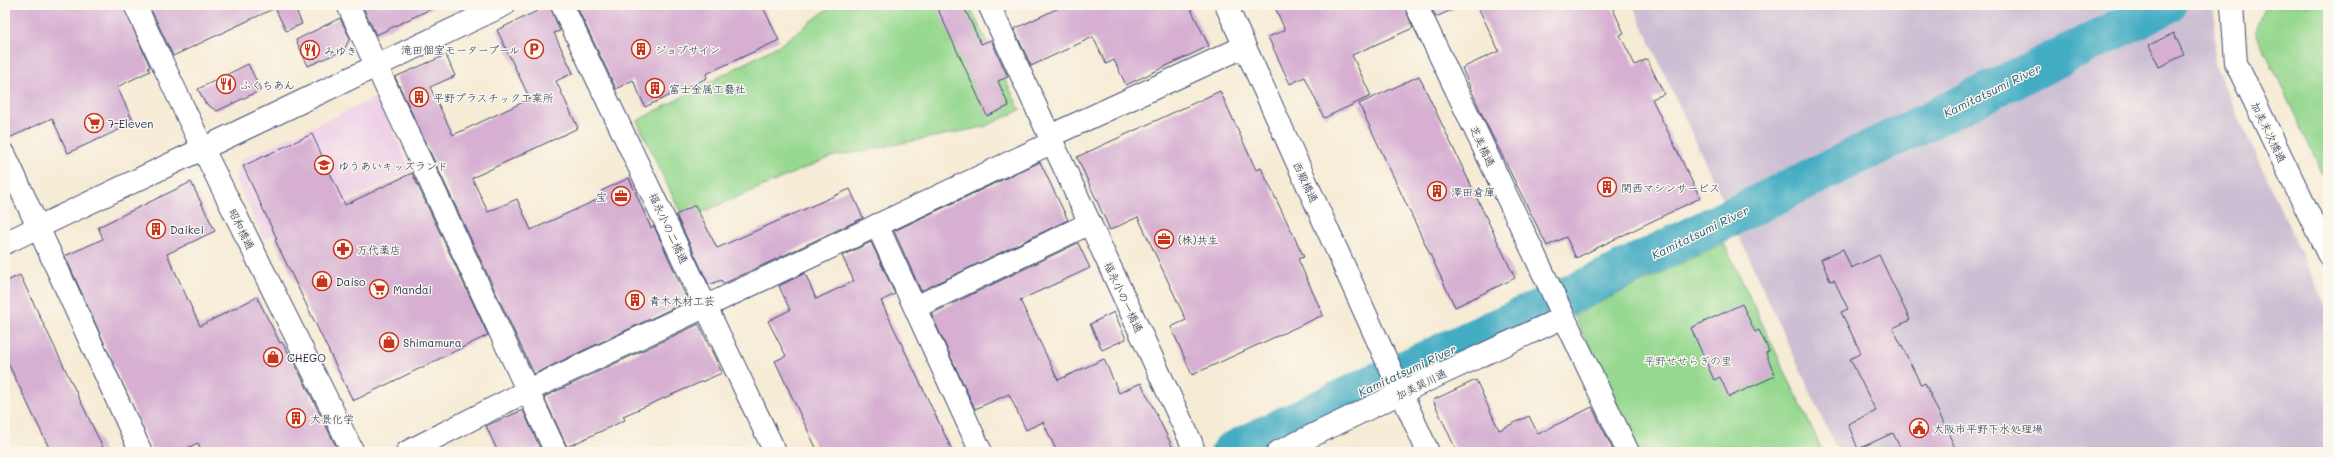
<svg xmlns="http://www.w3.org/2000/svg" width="2333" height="457" viewBox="0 0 2333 457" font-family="Mali,'Klee One',sans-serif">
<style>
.built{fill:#eed0e7}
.industrial{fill:#ccbed3}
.green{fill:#96d88f;stroke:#588476}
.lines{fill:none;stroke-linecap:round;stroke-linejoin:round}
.river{stroke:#43acc2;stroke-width:39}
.building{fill:#d6afd2}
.minor-casing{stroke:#3c4b70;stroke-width:24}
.minor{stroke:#fff;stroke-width:22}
.labels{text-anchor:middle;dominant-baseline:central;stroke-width:3;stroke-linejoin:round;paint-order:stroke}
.poi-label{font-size:11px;fill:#1b2f5e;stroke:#fbf7ec;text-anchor:start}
.street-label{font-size:11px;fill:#1b2f5e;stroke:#fbf7ec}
.park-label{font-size:11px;fill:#3a596a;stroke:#fbf7ec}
.water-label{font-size:12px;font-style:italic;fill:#295b81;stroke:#fbf7ec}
</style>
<rect width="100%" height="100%" fill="#fbf7ec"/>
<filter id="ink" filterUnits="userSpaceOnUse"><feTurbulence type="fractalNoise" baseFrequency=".025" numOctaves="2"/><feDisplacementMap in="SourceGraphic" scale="8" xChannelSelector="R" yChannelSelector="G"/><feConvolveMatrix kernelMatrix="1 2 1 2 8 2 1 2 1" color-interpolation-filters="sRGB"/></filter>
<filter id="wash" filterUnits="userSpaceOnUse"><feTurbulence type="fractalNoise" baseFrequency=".012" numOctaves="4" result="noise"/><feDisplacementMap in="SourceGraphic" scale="16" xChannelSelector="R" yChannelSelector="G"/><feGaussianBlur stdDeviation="0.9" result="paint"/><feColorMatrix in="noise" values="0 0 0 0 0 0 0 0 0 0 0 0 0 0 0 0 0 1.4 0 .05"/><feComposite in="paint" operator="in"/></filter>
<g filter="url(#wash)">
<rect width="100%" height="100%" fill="#f6ebd5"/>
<path class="built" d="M377,97L411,171L264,240L235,177L241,160Z"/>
<path class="industrial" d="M1633,5H2214L2215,66L2328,311V452H1838Z"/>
<g class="green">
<path d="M833,5H969L1020,110L984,127L831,157L684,220L637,121L781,44Z"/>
<path d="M2265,5H2328V185L2255,31Z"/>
<path d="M1724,243L1823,452H1640L1574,315Z"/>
</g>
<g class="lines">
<path class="river" d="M1230,452L1368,386L1593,284L2167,5"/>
</g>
<g id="blocks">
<g class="building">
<path d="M5,5H123L150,67L148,68L150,71L117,87L134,123L68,153L52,118L5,140Z"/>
<path d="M149,5H294L302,24L286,31L275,8L173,56Z"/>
<path d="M362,5H439L376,35Z"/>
<path d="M550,5L560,31L554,33L573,73L556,81L578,128L472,178L488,212L517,199L531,230L603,197L601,191L629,178L651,228L654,226L688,301L534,374L395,77L446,55L455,76L430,87L453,135L530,99L497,30Z"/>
<path d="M576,5H762L779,40L706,74L707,78L645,107L633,80L616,89Z"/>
<path d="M936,5H963L981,44L991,40L1008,77L998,81L1009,106L987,116Z"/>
<path d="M1065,5H1189L1209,46L1126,85L1114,60L1106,64L1093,37L1031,66L1014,29Z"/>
<path d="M1274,5H1404L1413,28L1352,55L1371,96L1324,118L1305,77L1290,84L1268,37L1285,30Z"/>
<path d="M1430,5H1462L1436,17Z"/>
<path d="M1477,5H1611L1624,33L1620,35L1635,65L1647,59L1664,94L1652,99L1700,198L1576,258L1566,237L1547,246L1483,117L1462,68L1499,51Z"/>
<path d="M340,18L350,38L344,50L308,66L296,40Z"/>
<path d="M2174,33L2184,55L2159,67L2149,45Z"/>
<path d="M248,64L261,90L217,111L205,103L198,89Z"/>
<path d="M1419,76L1515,278L1455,307L1359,104Z"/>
<path d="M1220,91L1256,170L1261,168L1304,257L1298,259L1323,315L1192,375L1171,327L1186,320L1138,217L1110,230L1077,157Z"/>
<path d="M312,134L345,205L412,173L488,335L353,401L275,240L277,239L243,166Z"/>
<path d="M1040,162L1068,220L921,291L894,231Z"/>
<path d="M191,182L215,231L167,254L200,326L257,297L280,343L282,342L294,362L339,452H202L198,443L179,452H153L65,256L103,239L98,227Z"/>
<path d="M850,189L863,218L723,284L721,280L709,285L676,215L695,205L717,248Z"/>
<path d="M871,242L895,294L881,301L953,452H818L775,361L786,356L768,321L790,310L779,286L805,273L816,299L854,281L842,256Z"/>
<path d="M1078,243L1090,268L1020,300L1058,380L1104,359L1119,393L1141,383L1175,452H1057L1043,422L1026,430L1009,394L975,409L931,314Z"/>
<path d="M1843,249L1851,268L1879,255L1910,320L1893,328L1921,385L1925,383L1957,452H1902L1893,433L1858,449L1848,424L1876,411L1850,359L1861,353L1841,312L1848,309L1834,280L1830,281L1821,259Z"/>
<path d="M20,275L105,452H51L5,357V282Z"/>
<path d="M1742,304L1755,332L1759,330L1769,351L1766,353L1775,376L1729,397L1720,377L1714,380L1691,328Z"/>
<path d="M1114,312L1126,339L1102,350L1090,324Z"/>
<path d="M699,324L722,373L623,416L625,420L567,447L544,397Z"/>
<path d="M1476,380L1499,430L1529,416L1538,434L1592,407L1614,452H1457L1433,400Z"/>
<path d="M523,410L540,448L530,452H498L486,426Z"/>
</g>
</g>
</g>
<g filter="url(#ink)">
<use href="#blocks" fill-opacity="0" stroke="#3c4b70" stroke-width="1"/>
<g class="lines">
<defs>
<g id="minor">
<path d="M135,5L203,149L353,452"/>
<path d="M348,5L556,452"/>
<path d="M562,5L775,452"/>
<path d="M989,5L1191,442L1194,452"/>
<path d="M1226,5L1428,452"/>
<path d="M1416,5L1628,452"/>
<path d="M2232,5L2236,63L2328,254"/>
<path d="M1050,136L1239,49L1242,43"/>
<path d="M5,155L141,452"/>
<path d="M877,225L981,452"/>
<path d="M5,243L504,5"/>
<path d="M916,307L1090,223"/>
<path d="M407,452L527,391L1053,142"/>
<path d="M1278,452L1415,386L1564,317"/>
</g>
</defs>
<use href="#minor" class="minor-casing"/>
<use href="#minor" class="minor"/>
</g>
</g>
<defs>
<symbol id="parking-ring" viewBox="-11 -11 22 22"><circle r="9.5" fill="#fbf7ec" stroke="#c8321e" stroke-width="1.5"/><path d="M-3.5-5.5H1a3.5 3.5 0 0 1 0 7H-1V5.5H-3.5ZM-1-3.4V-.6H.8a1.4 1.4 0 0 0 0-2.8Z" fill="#c8321e"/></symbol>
<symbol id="building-ring" viewBox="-11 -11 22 22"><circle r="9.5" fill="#fbf7ec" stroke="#c8321e" stroke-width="1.5"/><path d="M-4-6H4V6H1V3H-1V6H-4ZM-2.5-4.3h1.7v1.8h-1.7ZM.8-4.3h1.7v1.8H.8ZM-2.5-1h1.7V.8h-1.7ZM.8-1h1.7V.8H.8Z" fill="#c8321e"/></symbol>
<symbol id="restaurant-ring" viewBox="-11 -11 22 22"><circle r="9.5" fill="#fbf7ec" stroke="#c8321e" stroke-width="1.5"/><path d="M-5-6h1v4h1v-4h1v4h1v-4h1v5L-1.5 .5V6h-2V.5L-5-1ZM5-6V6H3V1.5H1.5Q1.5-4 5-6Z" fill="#c8321e"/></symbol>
<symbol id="supermarket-ring" viewBox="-11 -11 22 22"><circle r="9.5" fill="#fbf7ec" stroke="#c8321e" stroke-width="1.5"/><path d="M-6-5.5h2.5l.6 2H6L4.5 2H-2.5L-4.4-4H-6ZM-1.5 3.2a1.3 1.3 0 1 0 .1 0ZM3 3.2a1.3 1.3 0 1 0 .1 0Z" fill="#c8321e"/></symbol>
<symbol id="school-ring" viewBox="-11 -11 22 22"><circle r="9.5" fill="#fbf7ec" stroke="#c8321e" stroke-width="1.5"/><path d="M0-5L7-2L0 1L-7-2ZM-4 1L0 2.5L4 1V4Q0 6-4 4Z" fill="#c8321e"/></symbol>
<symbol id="office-ring" viewBox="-11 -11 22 22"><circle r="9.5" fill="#fbf7ec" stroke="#c8321e" stroke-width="1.5"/><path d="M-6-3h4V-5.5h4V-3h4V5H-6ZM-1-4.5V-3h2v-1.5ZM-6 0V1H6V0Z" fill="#c8321e"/></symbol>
<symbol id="pharmacy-ring" viewBox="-11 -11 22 22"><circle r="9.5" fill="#fbf7ec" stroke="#c8321e" stroke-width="1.5"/><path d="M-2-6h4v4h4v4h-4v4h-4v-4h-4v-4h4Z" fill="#c8321e"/></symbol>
<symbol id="shop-ring" viewBox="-11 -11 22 22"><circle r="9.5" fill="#fbf7ec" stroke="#c8321e" stroke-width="1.5"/><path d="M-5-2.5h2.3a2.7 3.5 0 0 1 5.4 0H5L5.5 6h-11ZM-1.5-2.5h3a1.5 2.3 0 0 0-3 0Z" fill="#c8321e"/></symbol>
<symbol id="civic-ring" viewBox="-11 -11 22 22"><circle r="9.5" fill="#fbf7ec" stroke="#c8321e" stroke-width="1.5"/><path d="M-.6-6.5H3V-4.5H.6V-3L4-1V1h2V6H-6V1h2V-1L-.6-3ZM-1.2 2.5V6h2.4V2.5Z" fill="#c8321e"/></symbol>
</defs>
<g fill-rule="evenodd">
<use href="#parking-ring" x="523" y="38" width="22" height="22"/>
<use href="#building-ring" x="630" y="38" width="22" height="22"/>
<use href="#restaurant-ring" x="299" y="39" width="22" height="22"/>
<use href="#restaurant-ring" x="215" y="73" width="22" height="22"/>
<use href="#building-ring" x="644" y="77" width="22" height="22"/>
<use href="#building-ring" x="408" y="86" width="22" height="22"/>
<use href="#supermarket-ring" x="83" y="112" width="22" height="22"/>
<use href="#school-ring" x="313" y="154" width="22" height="22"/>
<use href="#building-ring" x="1596" y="176" width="22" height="22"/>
<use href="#building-ring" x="1426" y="180" width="22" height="22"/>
<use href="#office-ring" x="610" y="185" width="22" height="22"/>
<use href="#building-ring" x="145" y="218" width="22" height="22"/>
<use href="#office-ring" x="1153" y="228" width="22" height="22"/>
<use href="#pharmacy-ring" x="332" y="238" width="22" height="22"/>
<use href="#shop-ring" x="311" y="270" width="22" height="22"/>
<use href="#supermarket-ring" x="368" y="278" width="22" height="22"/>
<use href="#building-ring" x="624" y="289" width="22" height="22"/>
<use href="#shop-ring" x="378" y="331" width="22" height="22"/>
<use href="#shop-ring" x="262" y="346" width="22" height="22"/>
<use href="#building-ring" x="285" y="407" width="22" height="22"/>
<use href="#civic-ring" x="1908" y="417" width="22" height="22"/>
</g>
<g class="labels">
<g class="poi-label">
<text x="520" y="49" text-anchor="end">滝田個室モータープール</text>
<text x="655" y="49">ジョブサイン</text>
<text x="324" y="50">みゆき</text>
<text x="240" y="84">ふくちあん</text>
<text x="669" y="88">富士金属工藝社</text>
<text x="433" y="97">平野プラスチック工業所</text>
<text x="108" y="123">7-Eleven</text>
<text x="338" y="165">ゆうあいキッズランド</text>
<text x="1621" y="187">関西マシンサービス</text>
<text x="1451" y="191">澤田倉庫</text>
<text x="607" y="196" text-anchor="end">宝</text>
<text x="170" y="229">Daikei</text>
<text x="1178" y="239">(株)共生</text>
<text x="357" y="249">万代薬店</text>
<text x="336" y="281">Daiso</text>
<text x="393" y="289">Mandai</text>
<text x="649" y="300">青木木材工芸</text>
<text x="403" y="342">Shimamura</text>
<text x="287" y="357">CHEGO</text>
<text x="310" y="418">大景化学</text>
<text x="1933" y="428">大阪市平野下水処理場</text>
</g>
<g class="street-label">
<text transform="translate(2269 132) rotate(64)">加美末次橋通</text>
<text transform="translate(1483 146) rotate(65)">芝美橋通</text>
<text transform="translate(1306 182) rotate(65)">西殿橋通</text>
<text transform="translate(669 228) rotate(65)">福永小の二橋通</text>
<text transform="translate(242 229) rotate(64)">昭和橋通</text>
<text transform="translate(1124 297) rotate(65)">福永小の一橋通</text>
<text transform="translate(1421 384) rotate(-26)">加美巽川通</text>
</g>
<g class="park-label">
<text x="1688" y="360">平野せせらぎの里</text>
</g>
<g class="water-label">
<text transform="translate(1992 90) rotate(-26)">Kamitatsumi River</text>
<text transform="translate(1700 232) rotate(-26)">Kamitatsumi River</text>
<text transform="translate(1407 370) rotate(-25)">Kamitatsumi River</text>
</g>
</g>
<rect width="2333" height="457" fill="none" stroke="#fbf7ec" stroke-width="20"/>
</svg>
